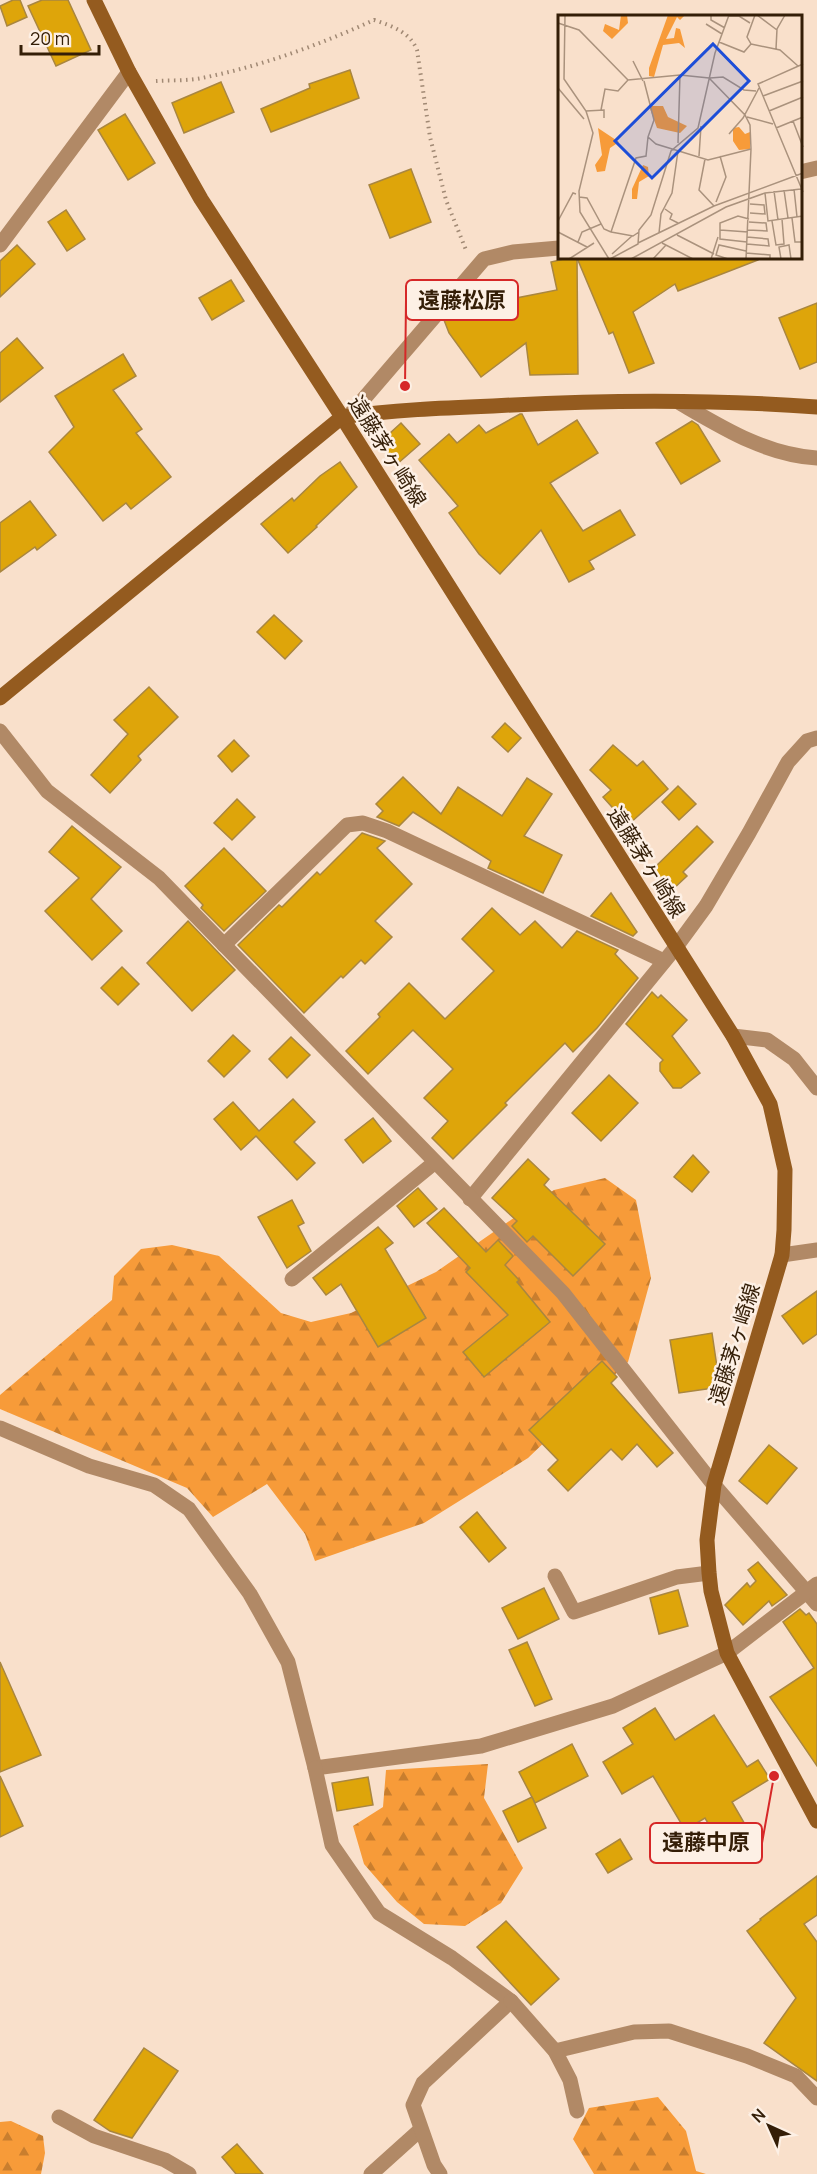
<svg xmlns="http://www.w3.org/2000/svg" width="817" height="2174" viewBox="0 0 817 2174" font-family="Manrope,'Noto Sans JP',sans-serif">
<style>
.forest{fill:url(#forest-firs)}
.building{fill:#dea50a;stroke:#a98640;stroke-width:1.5}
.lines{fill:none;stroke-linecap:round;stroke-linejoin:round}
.path{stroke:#a18974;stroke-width:4;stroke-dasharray:1.5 4.5;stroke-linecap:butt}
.lane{stroke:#b18966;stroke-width:15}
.street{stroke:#b18966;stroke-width:15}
.secondary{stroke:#945b1f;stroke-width:15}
.labels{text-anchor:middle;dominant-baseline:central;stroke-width:5;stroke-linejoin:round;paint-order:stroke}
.street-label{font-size:21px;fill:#341e07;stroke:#fdf0e5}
.inset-road{fill:none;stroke:#aa927d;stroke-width:1.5}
.view{fill:#1d4ed8;fill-opacity:0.15;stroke:#1d4ed8;stroke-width:3}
.inset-edge{fill:none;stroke:#341e07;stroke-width:3}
.leader{fill:none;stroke:#d62828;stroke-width:2}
.callout-dot{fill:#d62828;stroke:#fdf0e5;stroke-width:2}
.callout{fill:#fdf0e5;stroke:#d62828;stroke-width:2}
.callout-label{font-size:22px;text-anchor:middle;font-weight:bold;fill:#341e07}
</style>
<defs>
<pattern id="forest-firs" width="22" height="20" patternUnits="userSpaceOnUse" patternTransform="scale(1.5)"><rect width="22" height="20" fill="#f79b39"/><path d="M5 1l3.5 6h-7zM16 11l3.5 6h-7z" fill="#c97e2e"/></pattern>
</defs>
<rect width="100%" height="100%" fill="#f9e0cb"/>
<g class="forest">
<path d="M605,1178L636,1200L651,1278L628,1362L528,1458L424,1523L315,1561L305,1534L267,1484L213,1517L187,1488L0,1409V1395L112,1300L114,1276L141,1249L172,1245L219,1256L281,1313L311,1322L351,1313L436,1272L554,1190Z"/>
<path d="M488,1764L484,1798L523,1868L501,1903L465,1926L424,1924L397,1902L364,1864L353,1826L383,1807L386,1770Z"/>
<path d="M658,2097L686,2131L696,2171L706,2174H594L573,2139L589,2108Z"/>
<path d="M11,2121L43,2136L45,2153L41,2174H0V2122Z"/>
</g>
<g class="building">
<path d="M13,0H20L27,17L7,26L0,6Z"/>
<path d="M42,0H68L91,50L56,66L28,6Z"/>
<path d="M350,70L359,98L271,132L261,109L310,88L309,84Z"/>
<path d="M221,82L234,112L184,133L172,103Z"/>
<path d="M125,114L155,163L128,180L98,130Z"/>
<path d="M411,169L431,222L390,238L369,185Z"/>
<path d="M66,210L85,239L67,251L48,222Z"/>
<path d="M17,245L35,264L0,297V261Z"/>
<path d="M568,258H577L578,374L530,375L526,343L481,377L449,333L444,320L458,315L456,310L483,301L481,293L514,286L516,298L557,290L551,262Z"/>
<path d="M577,258H758V260L678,291L675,284L633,312L654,363L629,373L613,332L609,334Z"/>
<path d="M231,280L244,301L212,320L199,298Z"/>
<path d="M817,303V362L800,369L779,318Z"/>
<path d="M17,338L43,368L0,402V353Z"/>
<path d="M123,354L136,376L113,390L142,429L136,433L171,477L131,509L126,503L103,521L49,452L74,427L55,396Z"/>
<path d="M520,414H522L538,445L577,420L598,453L550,483L583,531L620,510L635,535L589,561L594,569L569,582L541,530L500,574L479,554L449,513L458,506L419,460L449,434L457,443L479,425L486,433Z"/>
<path d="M692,421L698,425L720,461L681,484L656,443Z"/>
<path d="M401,423L420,444L396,465L378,444Z"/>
<path d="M340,462L357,487L316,526L317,527L288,553L261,524L292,498L294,501L320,476Z"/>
<path d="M30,501L56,535L37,550L35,547L0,572V523Z"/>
<path d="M274,615L302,641L285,659L257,632Z"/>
<path d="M149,687L178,717L138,756L141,760L110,793L91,775L128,734L114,720Z"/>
<path d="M505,723L521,738L508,752L492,737Z"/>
<path d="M234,740L249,756L232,772L218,756Z"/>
<path d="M613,745L637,766L643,761L668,789L628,825L603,797L611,790L590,770Z"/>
<path d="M403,777L441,814L458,787L502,816L527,778L552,794L524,836L562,855L543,893L488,868L491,861L413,812L399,826L377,817L383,811L376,804Z"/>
<path d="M678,786L696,804L679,820L662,802Z"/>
<path d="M237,799L255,817L232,840L214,823Z"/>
<path d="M72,826L121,867L91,899L122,931L92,960L45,911L79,878L49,852Z"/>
<path d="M697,826L713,842L683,872L687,876L670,892L651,871Z"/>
<path d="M362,833L385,841L377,848L412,884L375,921L392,937L365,964L361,960L343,978L341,976L304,1013L238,945L279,905L282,907L317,872L320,875Z"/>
<path d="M224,848L266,891L224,931L201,908L203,905L185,886Z"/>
<path d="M611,893L637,932L633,936L591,916Z"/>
<path d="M492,908L520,935L535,921L562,948L577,931L618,950L615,954L638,978L597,1028L573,1052L565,1043L505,1103L507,1105L453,1159L432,1138L448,1121L424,1098L453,1069L413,1030L368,1074L346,1051L380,1017L378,1014L409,983L445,1019L494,971L462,939Z"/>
<path d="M188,921L235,970L192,1011L147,963Z"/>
<path d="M122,967L139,984L118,1005L101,988Z"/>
<path d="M652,992L658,998L661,995L687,1020L672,1036L700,1073L681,1088H673L660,1071V1063L663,1060L626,1024Z"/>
<path d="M233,1035L250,1051L224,1077L208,1061Z"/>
<path d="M291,1037L310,1055L287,1078L269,1059Z"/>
<path d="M609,1075L638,1103L601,1141L572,1113Z"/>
<path d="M293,1099L315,1122L294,1142L315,1163L297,1180L256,1136L241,1150L214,1119L233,1102L259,1131Z"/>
<path d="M373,1118L391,1141L363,1163L345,1140Z"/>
<path d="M693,1155L709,1172L692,1192L674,1177Z"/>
<path d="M528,1159L549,1179L544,1185L605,1244L573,1276L533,1236L527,1242L512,1226L517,1221L492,1198Z"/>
<path d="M418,1188L437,1209L414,1227L397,1206Z"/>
<path d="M292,1200L304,1223L298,1226L311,1251L287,1268L258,1217Z"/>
<path d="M444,1208L486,1252L498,1240L513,1256L505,1265L519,1280L517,1282L550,1322L484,1377L463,1352L508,1315L466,1272L470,1268L427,1223Z"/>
<path d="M378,1227L393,1243L385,1249L426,1318L378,1347L341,1284L326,1295L313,1278Z"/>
<path d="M817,1291V1334L803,1344L782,1316Z"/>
<path d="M712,1333L720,1387L679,1393L670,1340Z"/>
<path d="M602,1361L617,1377L611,1383L673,1453L657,1467L637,1444L622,1460L611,1449L568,1491L548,1470L558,1460L529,1430Z"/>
<path d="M769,1445L797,1468L767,1504L739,1481Z"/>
<path d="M477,1512L506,1548L489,1562L460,1527Z"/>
<path d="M758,1562L787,1595L772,1606L769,1601L743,1625L725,1605L747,1583L750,1587L756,1581L748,1570Z"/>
<path d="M544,1588L559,1619L518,1639L502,1608Z"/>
<path d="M678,1590L688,1626L659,1634L650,1598Z"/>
<path d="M800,1609L806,1615L809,1613L817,1624V1766L770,1697L814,1668L783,1622Z"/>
<path d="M527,1642L552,1699L535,1706L509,1650Z"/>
<path d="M0,1662L41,1755L0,1772Z"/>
<path d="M655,1708L675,1740L714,1715L747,1767L758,1760L770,1779L732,1802L746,1826L750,1836V1844L728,1857L705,1818L685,1830L653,1776L622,1794L603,1762L633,1744L623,1728Z"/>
<path d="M572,1744L588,1776L535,1803L519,1772Z"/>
<path d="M0,1776L23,1826L0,1837Z"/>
<path d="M368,1777L373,1805L337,1811L332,1783Z"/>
<path d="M532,1797L546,1828L518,1842L503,1811Z"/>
<path d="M620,1839L632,1859L608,1873L596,1854Z"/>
<path d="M817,1876V1915L804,1924L817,1942V2081L764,2043L796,1998L747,1931L761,1920L760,1919Z"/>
<path d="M506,1921L559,1979L531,2005L477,1947Z"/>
<path d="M144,2048L178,2071L132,2138L110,2131L94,2120Z"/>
<path d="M237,2144L263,2174H236L222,2157Z"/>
</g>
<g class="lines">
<path class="path" d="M156,81C171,80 188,81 202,78C262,66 319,45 374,20C392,26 410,32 417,50L430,137L446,200L466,250"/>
<g class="lane">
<path d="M0,245L129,72"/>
<path d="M224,945L347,825L363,823L387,831L664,961"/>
<path d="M470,1199L676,947L706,906L749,833L788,762L807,741L817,738"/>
<path d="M782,1255L817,1250"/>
<path d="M292,1279L434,1163"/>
<path d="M555,1576L574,1612L677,1577L709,1573"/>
<path d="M555,2051L634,2032L669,2031L747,2056L796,2076L817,2098"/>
<path d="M59,2117L94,2136L165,2160L189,2174"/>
<path d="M371,2174L420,2130"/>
</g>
<g class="street">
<path d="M800,172L817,168"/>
<path d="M680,403C723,428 766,455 817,458"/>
<path d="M349,416L484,259L513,252L559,248"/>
<path d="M0,731L47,791L159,878L563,1293L714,1485L817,1604"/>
<path d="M733,1036L767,1040L794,1059L817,1088"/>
<path d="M0,1428L89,1466L154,1485L189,1509L250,1594L288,1662L315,1768L481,1746L613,1706L727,1653L817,1584"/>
<path d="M315,1768L332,1845L379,1913L452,1958L511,2001L423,2083L413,2105L434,2165L440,2174"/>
<path d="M511,2001L555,2051L570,2080L577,2111"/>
</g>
<g class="secondary">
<path d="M94,0L129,72L201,199L342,417L733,1036L770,1104L785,1170L784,1230L782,1255L714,1485L707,1540L709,1573L711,1591L727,1653L817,1821"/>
<path d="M0,698L342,417C392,410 442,408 493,406C600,400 709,399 817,407"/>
</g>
</g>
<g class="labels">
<g class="street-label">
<text transform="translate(388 451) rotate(58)">遠藤茅ヶ崎線</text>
<text transform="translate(647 862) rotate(58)">遠藤茅ヶ崎線</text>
<text transform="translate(734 1344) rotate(-73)">遠藤茅ヶ崎線</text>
</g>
</g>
<g transform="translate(558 15)">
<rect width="244" height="244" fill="#f9e0cb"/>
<path d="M63,0H69L70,8L54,24L45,16L47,9L61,15ZM110,0H127L122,5L119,2L108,24L116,23L118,13L122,14L127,33L121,28L105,30L96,62L91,61V53ZM91,91H105L110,102L129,111L122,118L99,113ZM181,112L187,119L192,117V134L181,135L175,126V113ZM40,113L61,127L52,133L47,156L39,157L37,150L44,140ZM85,150L90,152L91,161L81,167L79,184H74V174Z" fill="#f79b39"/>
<path class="inset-road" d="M7,0L6,64L28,96L35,118L21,176L22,197L51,244M153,0V5L167,13M199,0L219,15M171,1H181L192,8M0,8L21,15L70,65L122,60L151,63L187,100L192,110L193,134L188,244M148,9L164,19M161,27L186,37L193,29L189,22L197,0M193,29L222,35L240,51M218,34L219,14L227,0M75,46L85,66M245,49L200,69L245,177M152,63L165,62L186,75L198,76M86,66L96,105L90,122L98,129L150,145L193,134M0,73L26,104M205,81L245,66M43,95L47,74L60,76L70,65M28,96L46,95V103M211,96L245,82M189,102L215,109M235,106L245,132M218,113L245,102M171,119L185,103L201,73M120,128L122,60M141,141L143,111M147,144L141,175L156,191M236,174L239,202M226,175L230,203M216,176L220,205M207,178L210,206L245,201M21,182L29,183L46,214L53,217M158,187L168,162L162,141M107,194L114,199L112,204L120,208M192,198L207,199L206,190L192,189M234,203L237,227H245M0,206L15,178L18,179M214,206L218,230L226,229L224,204M162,215L190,217M190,215L209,216L208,208L191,207M0,217L29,232M53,217L78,143L88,141L90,122M53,217L75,221L81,217M101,218L103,199L114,178L120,136M119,220L156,239M20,227L24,217L43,209M189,227L162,224V208L180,201L191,204M80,228L156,191L245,158M104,228L135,244M189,229L211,231L210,224L189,222M188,238L212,240V244M54,239L74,221M11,244L36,228M52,244L80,229L81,215L93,200L113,136L140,113L157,38L171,0M73,244L168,192L207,178L243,174M95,244L108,230M153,244L160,222M170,244L158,240L161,230L188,236M223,244L221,232L231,230L233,244"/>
<path class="view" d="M155,29L191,66L94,163L57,126Z"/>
<rect width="244" height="244" class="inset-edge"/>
</g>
<path class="leader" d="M405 386L406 300M774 1776L762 1843"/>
<g class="callout-dot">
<circle cx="405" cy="386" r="6"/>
<circle cx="774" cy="1776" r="6"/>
</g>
<g class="callout">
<rect x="406" y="280" width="112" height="40" rx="6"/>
<rect x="650" y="1823" width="112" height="40" rx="6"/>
</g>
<g class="callout-label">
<text x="462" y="308">遠藤松原</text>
<text x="706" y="1850">遠藤中原</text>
</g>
<g transform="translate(769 2126) rotate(315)" stroke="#fdf0e5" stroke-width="4.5" paint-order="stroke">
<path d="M0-4.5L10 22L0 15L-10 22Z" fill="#341e07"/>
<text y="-9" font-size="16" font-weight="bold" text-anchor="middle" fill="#341e07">N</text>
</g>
<path d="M21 45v9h78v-9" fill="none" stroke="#341e07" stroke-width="3"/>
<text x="30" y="45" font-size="18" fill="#341e07" stroke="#fdf0e5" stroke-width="4.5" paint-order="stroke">20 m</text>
</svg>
